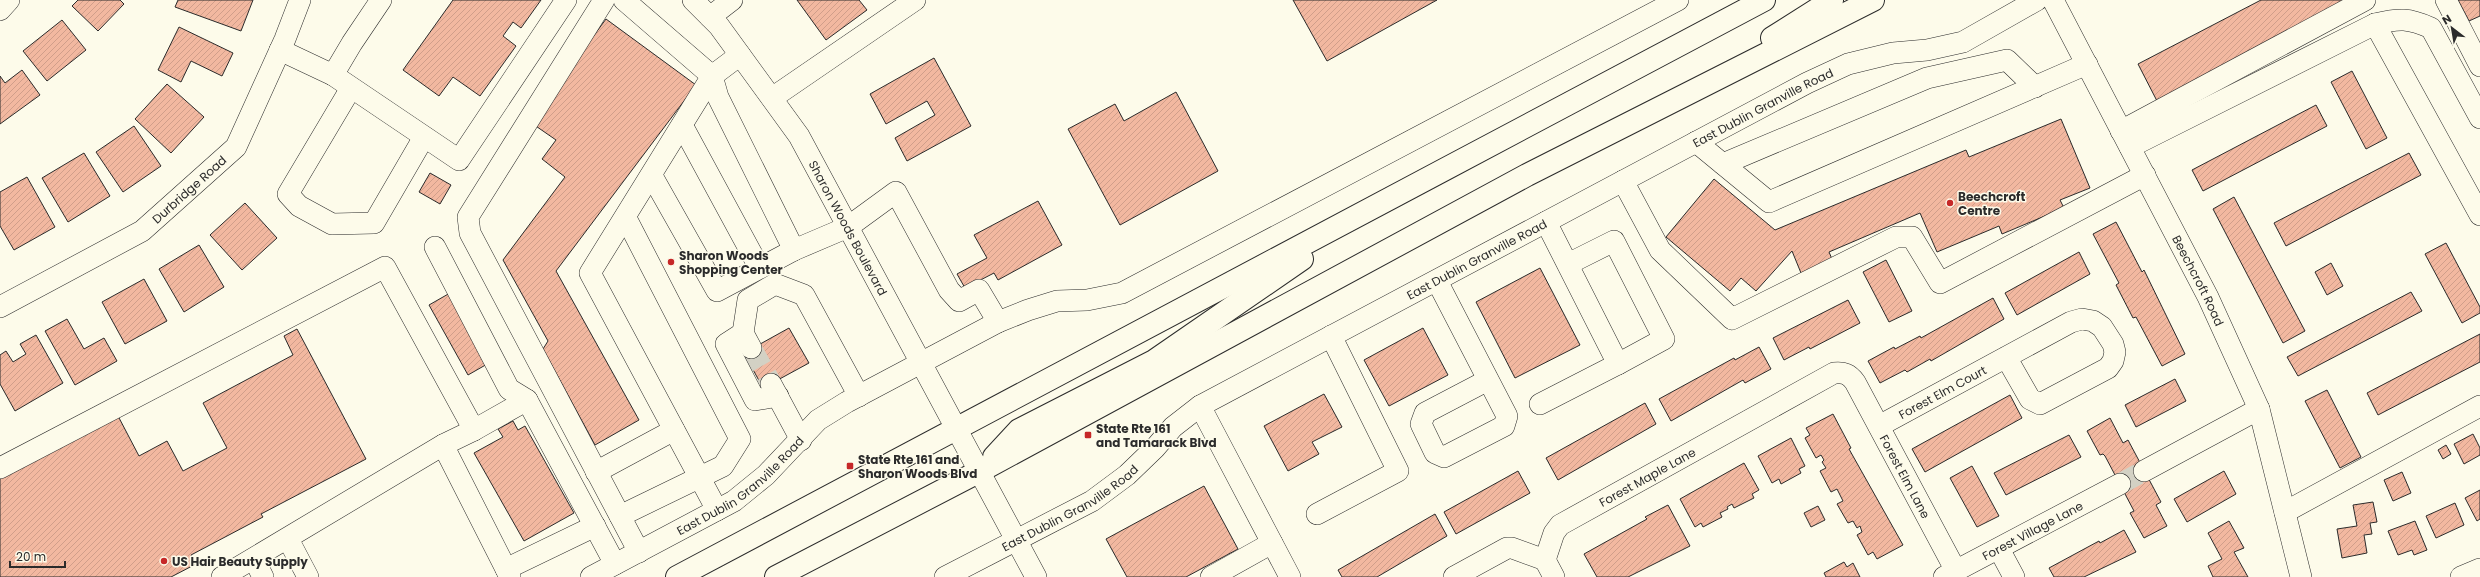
<svg xmlns="http://www.w3.org/2000/svg" width="2480" height="577" viewBox="0 0 2480 577" font-family="Poppins,sans-serif">
<style>
.building{fill:url(#building-hatch);stroke:#2b2b2b}
.lines{fill:none;stroke-linecap:round;stroke-linejoin:round}
.minor-tunnel{stroke:#d3d1c4;stroke-width:21;stroke-dasharray:21 10;stroke-linecap:butt}
.minor-casing{stroke:#2b2b2b;stroke-width:22}
.major-casing{stroke:#2b2b2b;stroke-width:24}
.minor{stroke:#fdfbea;stroke-width:21}
.major{stroke:#fdfbea;stroke-width:22}
.poi-dot{fill:#c62828;stroke:#fdfbea;stroke-width:1.5}
.labels{text-anchor:middle;dominant-baseline:central;stroke-width:3;stroke-linejoin:round;paint-order:stroke}
.street-label{font-size:12px;fill:#2b2b2b;stroke:#fdfbea}
.poi-label{font-size:12px;font-weight:bold;fill:#2b2b2b;stroke:#fdfbea;text-anchor:start}
</style>
<defs>
<pattern id="building-hatch" width="6" height="6" patternUnits="userSpaceOnUse"><rect width="6" height="6" fill="#f2b8a0"/><path d="M-1 1l2-2M0 6l6-6M5 7l2-2" fill="none" stroke="#d09e8a"/></pattern>
</defs>
<rect width="100%" height="100%" fill="#fdfbea"/>
<g class="building">
<path d="M78,0H120L124,4L98,31L72,6Z"/>
<path d="M178,0H253L241,31L175,7Z"/>
<path d="M453,0H541L521,28L513,22L503,36L516,46L480,96L453,77L439,96L403,70Z"/>
<path d="M797,0H859L867,10L826,40Z"/>
<path d="M1293,0H1437L1327,61Z"/>
<path d="M2261,0H2350L2157,101L2138,64Z"/>
<path d="M2458,0H2480V16L2469,21Z"/>
<path d="M606,19L696,85L556,271L639,420L595,445L543,349L548,341L503,260L565,177L542,159L556,140L530,122Z"/>
<path d="M62,20L86,50L47,81L23,51Z"/>
<path d="M179,27L233,53L222,76L191,61L181,82L158,70Z"/>
<path d="M934,58L971,126L907,161L895,138L935,115L927,101L886,124L870,94Z"/>
<path d="M22,70L40,95L0,124V76L5,83Z"/>
<path d="M2352,71L2387,138L2366,149L2331,82Z"/>
<path d="M167,84L204,117L171,153L135,119Z"/>
<path d="M1176,92L1218,171L1120,225L1068,129L1115,104L1124,121Z"/>
<path d="M2316,105L2327,126L2203,191L2192,170Z"/>
<path d="M2061,119L2090,188L2060,200L2064,208L2002,234L1999,226L1937,252L1920,213L1829,252L1832,259L1801,273L1792,251L1756,291L1741,278L1730,291L1666,237L1714,179L1775,230L1966,150L1969,157Z"/>
<path d="M134,126L161,166L123,192L96,152Z"/>
<path d="M84,153L110,196L68,222L42,178Z"/>
<path d="M2409,153L2421,175L2286,246L2274,223Z"/>
<path d="M430,173L451,185L440,204L419,192Z"/>
<path d="M27,177L55,227L14,250L0,226V192Z"/>
<path d="M2234,197L2305,331L2283,343L2213,209Z"/>
<path d="M1038,201L1062,245L998,280L994,273L965,288L957,274L987,258L974,235Z"/>
<path d="M245,203L277,238L242,270L210,235Z"/>
<path d="M2116,222L2142,272L2144,270L2185,354L2162,366L2136,317L2133,318L2116,285L2119,283L2093,234Z"/>
<path d="M2446,243L2480,307V313L2462,323L2425,254Z"/>
<path d="M199,245L224,287L184,312L159,269Z"/>
<path d="M2079,252L2090,274L2017,315L2005,293Z"/>
<path d="M1886,260L1912,311L1889,322L1863,272Z"/>
<path d="M2331,263L2343,286L2327,295L2315,272Z"/>
<path d="M1540,268L1580,345L1515,378L1476,302Z"/>
<path d="M144,279L167,321L125,344L102,302Z"/>
<path d="M2411,292L2422,311L2298,376L2287,357Z"/>
<path d="M450,293L489,363L468,375L429,305Z"/>
<path d="M1993,298L2004,319L1931,361L1930,359L1907,372L1905,370L1880,383L1868,361L1894,347L1895,349L1920,336L1921,338Z"/>
<path d="M1848,300L1860,323L1810,349L1809,347L1784,360L1773,338Z"/>
<path d="M67,319L84,349L104,338L117,361L75,385L45,331Z"/>
<path d="M789,328L809,363L763,388L744,353Z"/>
<path d="M1423,328L1448,375L1389,406L1364,360Z"/>
<path d="M297,329L366,459L261,514L263,517L191,555L196,564L171,577H0V476L117,414L139,456L167,441L183,471L227,448L203,403L293,355L284,336Z"/>
<path d="M2480,334V362L2378,415L2367,393Z"/>
<path d="M36,335L63,383L15,411L0,384V355L6,351L13,362L26,354L20,344Z"/>
<path d="M1759,347L1771,369L1745,383L1743,380L1671,421L1659,399L1734,358L1735,360Z"/>
<path d="M2175,379L2186,401L2136,427L2125,405Z"/>
<path d="M2327,390L2361,457L2340,468L2305,401Z"/>
<path d="M1324,394L1342,427L1312,442L1319,454L1288,471L1264,426Z"/>
<path d="M2010,395L2022,418L1925,472L1912,449Z"/>
<path d="M1645,403L1656,424L1558,480L1546,458Z"/>
<path d="M1833,414L1851,448L1849,449L1903,545L1877,559L1873,552L1868,555L1857,535L1862,532L1860,526L1857,528L1853,521L1848,523L1837,504L1843,501L1837,489L1831,492L1820,471L1826,468L1822,462L1824,460L1821,455L1816,458L1805,438L1810,435L1806,428Z"/>
<path d="M2110,418L2123,443L2128,440L2161,502L2156,505L2167,526L2144,538L2130,513L2134,511L2105,456L2103,454L2100,455L2087,431Z"/>
<path d="M513,421L518,430L525,426L574,513L524,541L474,453L503,437L498,429Z"/>
<path d="M2473,434L2480,448V455L2464,464L2454,444Z"/>
<path d="M2069,435L2081,457L2006,495L1994,473Z"/>
<path d="M1791,438L1805,466L1799,469L1801,473L1781,484L1779,479L1772,483L1758,456Z"/>
<path d="M2446,445L2451,454L2443,459L2438,450Z"/>
<path d="M1744,463L1759,490L1752,494L1754,498L1734,508L1732,504L1727,507L1728,509L1720,513L1722,517L1703,527L1701,523L1695,527L1680,499Z"/>
<path d="M1972,466L1999,516L1977,527L1950,478Z"/>
<path d="M1518,471L1530,493L1456,534L1444,512Z"/>
<path d="M2224,471L2236,494L2187,522L2174,499Z"/>
<path d="M2402,472L2411,493L2393,501L2384,480Z"/>
<path d="M1204,486L1238,549L1186,577H1127L1106,539Z"/>
<path d="M2480,490V519L2477,521L2465,498Z"/>
<path d="M2373,502L2377,522L2370,523L2372,534L2364,535L2367,553L2342,558L2337,529L2357,526L2353,505Z"/>
<path d="M2455,503L2464,525L2436,538L2426,516Z"/>
<path d="M1668,505L1690,546L1628,577H1597L1584,554L1647,519L1645,517Z"/>
<path d="M1818,506L1825,520L1811,527L1804,513Z"/>
<path d="M1435,514L1447,536L1377,577H1342L1338,570Z"/>
<path d="M2229,521L2244,548L2234,552L2248,577H2213L2208,566L2222,559L2208,533Z"/>
<path d="M2415,521L2427,550L2414,555L2412,550L2398,555L2388,531Z"/>
<path d="M2124,530L2136,552L2084,577H2054L2049,568L2099,541L2100,543Z"/>
<path d="M1844,562L1847,567L1853,563L1860,577H1826L1824,573Z"/>
</g>
<g class="lines">
<g class="minor-tunnel">
<path d="M751,348L771,383"/>
<path d="M2120,484L2144,471"/>
</g>
<defs>
<g id="minor">
<path d="M604,0L468,217L470,233L639,552"/>
<path d="M624,0L712,76L718,97L794,250L848,227L896,192L949,290L959,301L979,290L998,322"/>
<path id="s1" d="M693,0L719,26L799,136L1036,577"/>
<path id="s2" d="M2053,0L2208,297L2259,409L2301,577"/>
<path d="M2446,0L2480,66"/>
<path d="M0,10L9,0"/>
<path d="M710,17L732,0"/>
<path d="M2375,24L2480,215"/>
<path d="M280,50L333,75L459,160L566,0"/>
<path d="M333,75L352,43L381,0"/>
<path d="M351,88L288,194L299,206L332,224L374,223L424,137"/>
<path d="M772,98L915,0"/>
<path d="M682,125L759,267"/>
<path d="M2121,131L2365,0"/>
<path d="M1696,142L1769,202L2087,64"/>
<path d="M2130,147L2375,24C2399,18 2409,18 2431,28L2480,118"/>
<path d="M1723,164L1927,78L2007,60L2035,87"/>
<path d="M652,176L717,291L794,250"/>
<path d="M1623,181L1660,250L1732,319L1896,237H1912L1940,283L2145,175"/>
<path d="M435,247L509,389L527,400"/>
<path d="M1568,264L1614,241L1664,339L1618,364"/>
<path d="M1437,281L1507,416L1504,426L1444,457L1435,453L1421,424L1425,413L1488,380"/>
<path id="s3" d="M0,307L142,231L236,147L285,39L300,0"/>
<path d="M743,333L726,344L755,400L778,396"/>
<path d="M751,348L743,333L748,300L775,284L804,295L859,396"/>
<path d="M771,384L801,440"/>
<path d="M1540,404L1618,364L1546,222"/>
<path d="M1200,406L1290,577"/>
<path id="s4" d="M1879,426L2071,322L2082,319L2093,321L2102,327L2113,344L2115,352L2113,361L2108,368L2040,404L2030,399L2006,357"/>
<path d="M443,445L510,577"/>
<path d="M0,468L385,267L474,430L527,400L615,564"/>
<path d="M2144,471L2259,409"/>
<path d="M596,472L674,430"/>
<path d="M717,510L590,273L712,76L740,55"/>
<path d="M2285,512L2480,406"/>
<path d="M1317,514L1398,471L1331,336"/>
<path d="M620,516L723,466L740,439L626,218"/>
<path d="M288,539L308,577"/>
<path d="M1999,549L2014,577"/>
<path d="M254,559L263,577"/>
<path id="s5" d="M1545,560L1554,533L1560,525L1834,373C1844,372 1849,374 1855,382L1956,571"/>
<path d="M1545,560L1554,577"/>
<path d="M506,569L595,526"/>
<path d="M222,577L443,445L474,430"/>
<path id="s6" d="M591,577L734,501L766,475L818,420L847,402L998,322L1028,310L1057,301L1087,300L1122,293L1678,0"/>
<path id="s7" d="M945,577L1092,501L1127,475L1155,448L1173,427L1200,406L1807,83L1848,64L1893,53L1927,50L1963,42L2037,0"/>
<path d="M1211,577L1272,543"/>
<path d="M1454,577L1507,548H1512L1545,560"/>
<path id="s8" d="M1944,577L2120,484"/>
<path d="M2461,577L2480,569"/>
</g>
<g id="major">
<path d="M1772,38L1832,0"/>
<path d="M994,457L1019,430L1154,361L1302,259"/>
<path d="M677,577C1041,387 1401,191 1764,0"/>
<path d="M776,577L980,471L1527,175L1873,0"/>
</g>
</defs>
<use href="#minor" class="minor-casing"/>
<use href="#major" class="major-casing"/>
<use href="#minor" class="minor"/>
<use href="#major" class="major"/>
</g>
<g class="poi-dot">
<circle cx="1950" cy="203" r="4"/>
<circle cx="671" cy="262" r="4"/>
<rect x="1084" y="431" width="8" height="8" rx="2"/>
<rect x="846" y="462" width="8" height="8" rx="2"/>
<circle cx="164" cy="561" r="4"/>
</g>
<g class="labels">
<g class="street-label">
<text stroke="none"><textPath href="#s7" startOffset="947">East Dublin Granville Road</textPath></text>
<text stroke="none"><textPath href="#s3" startOffset="224">Durbridge Road</textPath></text>
<text stroke="none"><textPath href="#s1" startOffset="277">Sharon Woods Boulevard</textPath></text>
<text stroke="none"><textPath href="#s7" startOffset="623">East Dublin Granville Road</textPath></text>
<text stroke="none"><textPath href="#s2" startOffset="316">Beechcroft Road</textPath></text>
<text stroke="none"><textPath href="#s4" startOffset="72">Forest Elm Court</textPath></text>
<text stroke="none"><textPath href="#s5" startOffset="483">Forest Elm Lane</textPath></text>
<text stroke="none"><textPath href="#s5" startOffset="138">Forest Maple Lane</textPath></text>
<text stroke="none"><textPath href="#s6" startOffset="176">East Dublin Granville Road</textPath></text>
<text stroke="none"><textPath href="#s7" startOffset="143">East Dublin Granville Road</textPath></text>
<text stroke="none"><textPath href="#s8" startOffset="100">Forest Village Lane</textPath></text>
</g>
<g class="poi-label">
<text x="1958" y="196">Beechcroft<tspan x="1958" dy="14">Centre</tspan></text>
<text x="679" y="255">Sharon Woods<tspan x="679" dy="14">Shopping Center</tspan></text>
<text x="1096" y="428">State Rte 161<tspan x="1096" dy="14">and Tamarack Blvd</tspan></text>
<text x="858" y="459">State Rte 161 and<tspan x="858" dy="14">Sharon Woods Blvd</tspan></text>
<text x="172" y="561">US Hair Beauty Supply</text>
</g>
</g>
<g transform="translate(2452 28) rotate(329)" stroke="#fdfbea" stroke-width="3" paint-order="stroke">
<path d="M0-3L7 15L0 10L-7 15Z" fill="#2b2b2b"/>
<text y="-6" font-size="11" font-weight="bold" text-anchor="middle" fill="#2b2b2b">N</text>
</g>
<path d="M10 561v6h55v-6" fill="none" stroke="#2b2b2b" stroke-width="2"/>
<text x="16" y="561" font-size="12" fill="#2b2b2b" stroke="#fdfbea" stroke-width="3" paint-order="stroke">20 m</text>
</svg>
